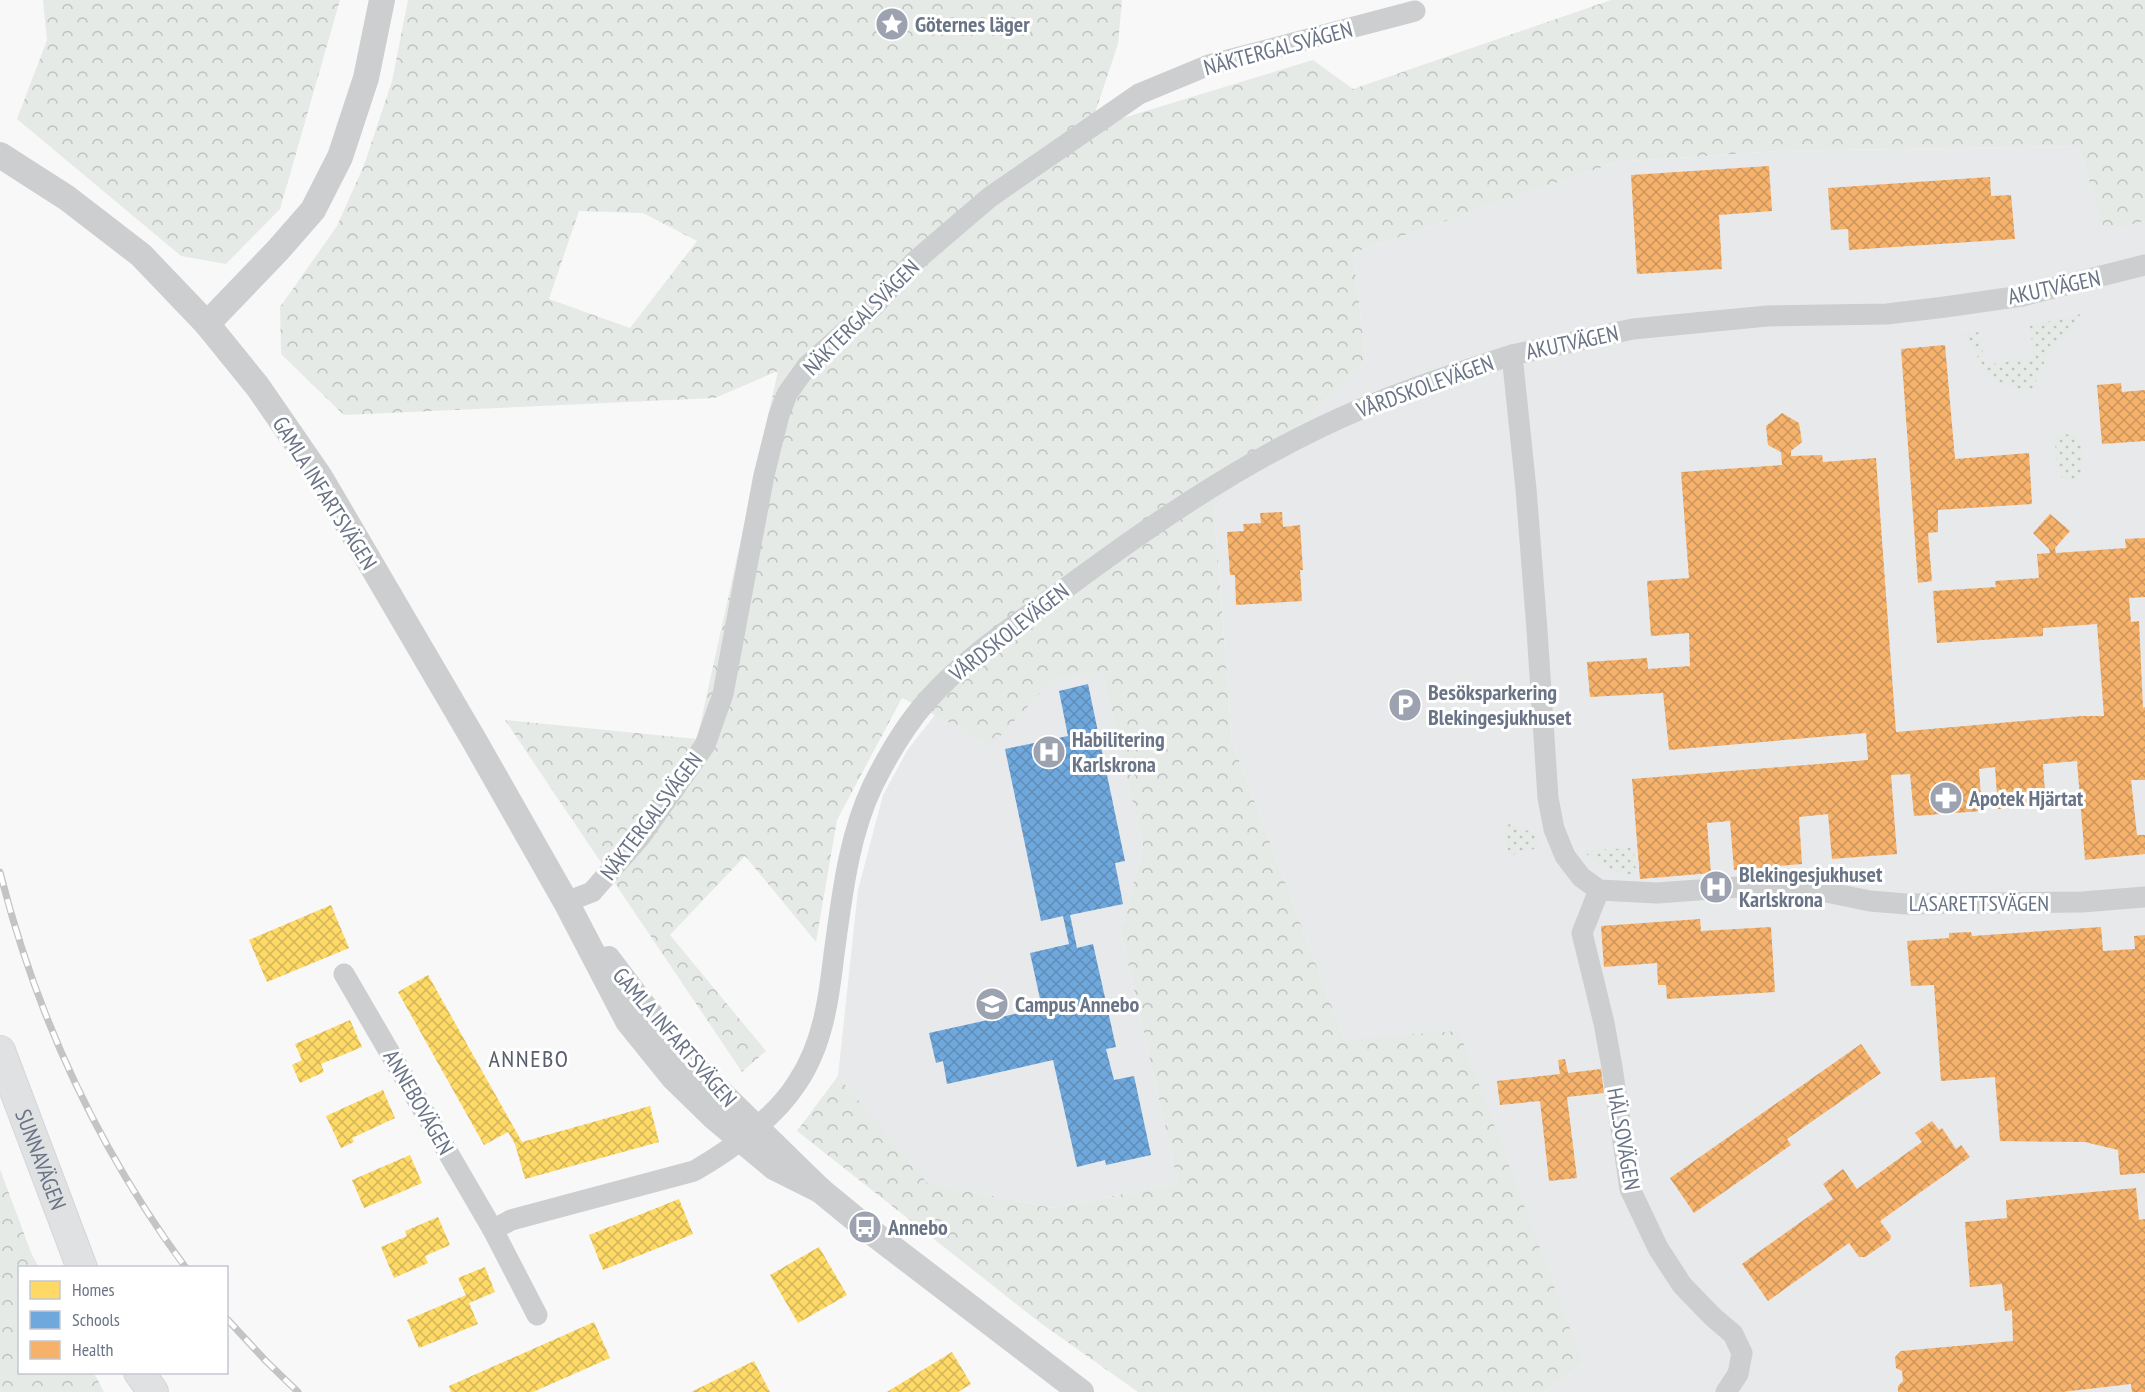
<svg xmlns="http://www.w3.org/2000/svg" width="2145" height="1392" viewBox="0 0 2145 1392" font-family="'PT Sans Narrow',sans-serif">
<style>
.built{fill:#e8e9ea}
.grass{fill:url(#grass-dots)}
.forest{fill:url(#forest-crowns);fill-rule:evenodd}
.homes{fill:url(#homes-cross-hatch)}
.schools{fill:url(#schools-cross-hatch)}
.health{fill:url(#health-cross-hatch)}
.lines{fill:none;stroke-linecap:round;stroke-linejoin:round}
.secondary-casing{stroke:#d5d6d7;stroke-width:32}
.minor{stroke:#cdcecf;stroke-width:21}
.tertiary{stroke:#cdcecf;stroke-width:26}
.secondary{stroke:#e0e1e2;stroke-width:30}
.rail-casing{stroke:#c3c4c6;stroke-width:7}
.rail{stroke:#fff;stroke-width:4.5;stroke-dasharray:14;stroke-linecap:butt}
.labels{text-anchor:middle;dominant-baseline:central;stroke-width:6;stroke-linejoin:round;paint-order:stroke}
.poi-label{font-size:22px;font-weight:bold;fill:#6a7487;stroke:#fff;text-anchor:start}
.street-label{font-size:22px;fill:#6a7487;stroke:#fff}
.neighbourhood-label{font-size:24px;letter-spacing:1.5px;fill:#585e6c;stroke:#fff}
</style>
<defs>
<pattern id="grass-dots" width="8" height="8" patternUnits="userSpaceOnUse" patternTransform="scale(1.5)"><rect width="8" height="8" fill="#e6eae6"/><path d="M2 2h.1M6 6h.1" fill="none" stroke="#bec2c0" stroke-width="1.8" stroke-linecap="round"/></pattern>
<pattern id="forest-crowns" width="20" height="18" patternUnits="userSpaceOnUse" patternTransform="scale(1.5)"><rect width="20" height="18" fill="#e6eae6"/><path d="M2 6a3 3 0 1 1 6 0M12 15a3 3 0 1 1 6 0" fill="none" stroke="#bec2c0"/></pattern>
<pattern id="homes-cross-hatch" width="8" height="8" patternUnits="userSpaceOnUse" patternTransform="scale(1.5)"><rect width="8" height="8" fill="#ffd966"/><path d="M0 0l8 8M0 8l8-8" fill="none" stroke="#d2b55a"/></pattern>
<pattern id="schools-cross-hatch" width="8" height="8" patternUnits="userSpaceOnUse" patternTransform="scale(1.5)"><rect width="8" height="8" fill="#6fa8dc"/><path d="M0 0l8 8M0 8l8-8" fill="none" stroke="#5f8db8"/></pattern>
<pattern id="health-cross-hatch" width="8" height="8" patternUnits="userSpaceOnUse" patternTransform="scale(1.5)"><rect width="8" height="8" fill="#f6b26b"/><path d="M0 0l8 8M0 8l8-8" fill="none" stroke="#cb955e"/></pattern>
</defs>
<rect width="100%" height="100%" fill="#f8f8f8"/>
<g class="built">
<path d="M2078,146L2105,230L2145,221V1392H1544L1583,1364L1344,1039L1232,742L1214,508L1366,360L1353,253L1617,162L1779,151Z"/>
<path d="M1102,670L1143,846L1121,932L1178,1183L1053,1208L926,1183L838,1076L858,890L883,795L908,749L935,715L992,744L1053,679Z"/>
</g>
<g class="grass">
<path d="M2081,314L2046,358L2032,391C2010,387 1991,384 1980,362C1974,350 1972,343 1961,335L1979,332L1985,365L2034,358L2030,326Z"/>
<path d="M2076,434C2084,443 2085,469 2079,479C2056,493 2054,451 2056,437L2059,435Z"/>
<path d="M1509,824L1534,833L1539,848L1518,852L1511,857C1507,846 1500,834 1509,824Z"/>
<path d="M1630,848L1634,852L1636,873L1635,875C1615,874 1597,864 1583,851Z"/>
</g>
<g class="forest">
<path d="M43,0H340L280,209L226,264L181,256L17,119L47,40Z"/>
<path d="M408,0H1122L1118,44L1090,128L1313,60L1353,89L1611,0H2145V221L2105,231L2078,146L1779,151L1617,162L1353,253L1366,360L1214,508L1232,742L1344,1039L1459,1031L1583,1364L1544,1392H1138L1039,1322L797,1131L838,1076L927,1183L1053,1208L1178,1183L1121,932L1143,846L1102,671L1053,679L992,745L902,698L837,820L816,942L745,856L670,935L766,1051L742,1072L505,720L697,739L778,371L715,398L344,415L281,354L280,307L337,226L364,165L392,81ZM579,211L643,213L697,241L630,328L549,299Z"/>
<path d="M0,1169L32,1255L39,1267L20,1268V1372L94,1373L104,1392H0Z"/>
</g>
<g class="homes">
<path d="M331,905L349,948L267,982L249,940Z"/>
<path d="M428,975L522,1142L650,1106L659,1142L525,1179L515,1144L508,1132L484,1145L398,992Z"/>
<path d="M350,1020L362,1047L321,1064L324,1072L300,1083L292,1065L302,1060L295,1044Z"/>
<path d="M383,1090L395,1118L352,1138L354,1142L341,1148L326,1116Z"/>
<path d="M410,1155L422,1183L364,1208L352,1180Z"/>
<path d="M679,1199L693,1234L603,1270L589,1235Z"/>
<path d="M438,1217L450,1245L425,1256L428,1263L394,1278L381,1247L407,1236L405,1231Z"/>
<path d="M819,1247L847,1295L798,1323L770,1275Z"/>
<path d="M485,1267L495,1292L469,1303L478,1324L419,1348L407,1320L466,1295L458,1278Z"/>
<path d="M594,1322L610,1358L533,1392H451L449,1386Z"/>
<path d="M952,1352L971,1384L958,1392H887Z"/>
<path d="M754,1361L770,1392H691Z"/>
</g>
<path class="schools" d="M1088,684L1125,861L1115,863L1123,904L1070,915L1077,948L1093,944L1116,1047L1106,1049L1114,1080L1134,1076L1151,1155L1106,1165L1105,1160L1077,1167L1053,1060L947,1084L943,1061L936,1063L929,1033L1042,1008L1030,953L1069,944L1063,916L1041,921L1005,749L1068,736L1059,691Z"/>
<g class="health">
<path d="M1769,166L1772,211L1719,215L1722,269L1637,274L1631,175Z"/>
<path d="M1990,177L1991,196L2011,195L2015,239L1849,250L1848,229L1831,230L1828,188Z"/>
<path d="M1945,345L1955,459L2029,453L2032,504L1938,510V532L1928,533L1932,581L1918,583L1901,349Z"/>
<path d="M2121,383L2122,392L2145,390V441L2102,444L2097,385Z"/>
<path d="M1782,413L1799,423L1802,442L1791,451V456L1822,455L1823,462L1876,458L1896,732L2081,716H2104L2097,624L2043,628V636L1937,643L1933,591L1996,587L1995,581L2039,578L2037,554L2050,553L2049,549L2033,533L2050,514L2070,531L2055,548L2056,553L2126,548L2125,539L2145,538V597L2129,598L2131,622L2139,621L2143,708L2145,707V780H2131L2137,835H2145V854L2085,860L2077,761L2043,764L2046,806L1998,809L1995,767L1979,769L1982,811L1914,816L1910,774L1891,775L1897,854L1832,859L1828,814L1799,817L1802,864L1734,870L1730,821L1707,823L1711,873L1640,879L1632,779L1868,760L1866,733L1669,750L1663,693L1590,697L1587,662L1647,658L1648,669L1690,666L1689,633L1651,636L1647,581L1689,578L1681,472L1782,465L1781,452L1768,445L1766,426Z"/>
<path d="M1282,512L1283,527L1300,525L1303,570H1300L1302,601L1236,605L1235,575H1230L1227,532L1244,531L1243,524L1261,523L1260,513Z"/>
<path d="M1700,919L1701,931L1771,927L1775,992L1667,999L1666,985H1658L1657,963L1604,967L1601,926Z"/>
<path d="M2101,927L2103,951L2135,949L2134,936L2145,935V1173L2120,1175L2118,1150L2085,1142L2000,1141L1995,1077L1941,1081L1934,985L1911,986L1907,941L1949,938V933L1971,932L1972,936Z"/>
<path d="M1861,1044L1881,1073L1787,1139L1791,1145L1694,1213L1670,1178Z"/>
<path d="M1565,1059L1568,1073L1601,1069L1604,1093L1567,1097L1577,1178L1549,1181L1540,1101L1500,1105L1497,1081L1560,1074L1558,1060Z"/>
<path d="M1932,1121L1939,1130L1942,1128L1956,1149L1961,1145L1970,1157L1880,1221L1891,1236L1890,1240L1865,1257H1859L1849,1243L1768,1301L1742,1264L1833,1199L1823,1184L1843,1169L1857,1189L1922,1142L1915,1133Z"/>
<path d="M2136,1188L2139,1220L2145,1219V1392H2132L2131,1384L2062,1392H1898V1386L1903,1381L1902,1371L1896,1368L1895,1357L1901,1351L2013,1341L2012,1310L2005,1311L2002,1284L1970,1287L1965,1222L2007,1218L2006,1200Z"/>
</g>
<g class="lines">
<defs>
<g id="secondary">
<path id="s1" d="M0,1051L82,1268"/>
<path d="M139,1372L153,1392"/>
</g>
</defs>
<use href="#secondary" class="secondary-casing"/>
<g class="minor">
<path d="M2145,265L2022,296L1945,307L1887,314L1767,316L1633,329L1512,355L1526,489L1537,630L1548,798L1554,829L1565,856L1581,877L1599,890L1657,893L1766,885L1807,888L1870,901L1906,904L2082,902L2145,897"/>
<path d="M1599,890L1582,933L1604,1023L1612,1067L1630,1189L1658,1248L1682,1285L1713,1317L1733,1334L1742,1353L1738,1374L1726,1392"/>
<path d="M566,902L592,892L641,836L705,745L723,694L764,475L779,415L787,394L807,366L875,305L914,262L990,197L1139,94L1209,65L1415,11"/>
<path d="M344,974L493,1230L537,1315"/>
<path d="M493,1230L511,1220L694,1171C729,1151 775,1118 797,1083C823,1045 829,998 834,954C842,897 848,837 873,785C887,757 905,726 926,702C967,655 1020,622 1070,585C1150,526 1231,470 1321,427C1383,397 1447,376 1512,355"/>
</g>
<g class="tertiary">
<path d="M0,155L67,198L141,255L207,324L258,387L320,477L474,740L566,902L628,1021L674,1078L714,1117L774,1167L820,1190"/>
<path d="M207,324L278,250L313,210L340,157L366,78L382,0"/>
<path d="M608,959L645,1008L692,1065L820,1190L865,1227L1081,1392"/>
</g>
<use href="#secondary" class="secondary"/>
<defs>
<g id="rail">
<path d="M0,872C36,1015 98,1149 186,1268"/>
<path d="M226,1318L266,1361L298,1392"/>
</g>
</defs>
<use href="#rail" class="rail-casing"/>
<use href="#rail" class="rail"/>
</g>
<defs>
<symbol id="sight-disc" viewBox="-11 -11 22 22"><circle r="9.5" fill="#9ca2af" stroke="#fff"/><path d="M0-6L1.8-2.2L6-1.7L2.9 1.2L3.7 5.4L0 3.3L-3.7 5.4L-2.9 1.2L-6-1.7L-1.8-2.2Z" fill="#fff"/></symbol>
<symbol id="parking-disc" viewBox="-11 -11 22 22"><circle r="9.5" fill="#9ca2af" stroke="#fff"/><path d="M-3.5-5.5H1a3.5 3.5 0 0 1 0 7H-1V5.5H-3.5ZM-1-3.4V-.6H.8a1.4 1.4 0 0 0 0-2.8Z" fill="#fff"/></symbol>
<symbol id="hospital-disc" viewBox="-11 -11 22 22"><circle r="9.5" fill="#9ca2af" stroke="#fff"/><path d="M-5-5h3v3.5h4V-5h3V5h-3V1.5h-4V5h-3Z" fill="#fff"/></symbol>
<symbol id="pharmacy-disc" viewBox="-11 -11 22 22"><circle r="9.5" fill="#9ca2af" stroke="#fff"/><path d="M-2-6h4v4h4v4h-4v4h-4v-4h-4v-4h4Z" fill="#fff"/></symbol>
<symbol id="university-disc" viewBox="-11 -11 22 22"><circle r="9.5" fill="#9ca2af" stroke="#fff"/><path d="M0-5L7-2L0 1L-7-2ZM-4 1L0 2.5L4 1V4Q0 6-4 4Z" fill="#fff"/></symbol>
<symbol id="bus-disc" viewBox="-11 -11 22 22"><circle r="9.5" fill="#9ca2af" stroke="#fff"/><path d="M-5-6H5V4H4V6H2V4H-2V6H-4V4H-5ZM-3.5-4V0h7V-4ZM-3.5 1.2v1.5H-2V1.2ZM2 1.2v1.5H3.5V1.2Z" fill="#fff"/></symbol>
</defs>
<g fill-rule="evenodd">
<use href="#sight-disc" x="873" y="5" width="38" height="38"/>
<use href="#parking-disc" x="1386" y="686" width="38" height="38"/>
<use href="#hospital-disc" x="1030" y="733" width="38" height="38"/>
<use href="#pharmacy-disc" x="1927" y="779" width="38" height="38"/>
<use href="#hospital-disc" x="1697" y="868" width="38" height="38"/>
<use href="#university-disc" x="973" y="985" width="38" height="38"/>
<use href="#bus-disc" x="846" y="1208" width="38" height="38"/>
</g>
<g class="labels">
<g class="poi-label">
<text x="915" y="24">Göternes läger</text>
<text x="1428" y="692">Besöksparkering<tspan x="1428" dy="25">Blekingesjukhuset</tspan></text>
<text x="1072" y="739">Habilitering<tspan x="1072" dy="25">Karlskrona</tspan></text>
<text x="1969" y="798">Apotek Hjärtat</text>
<text x="1739" y="874">Blekingesjukhuset<tspan x="1739" dy="25">Karlskrona</tspan></text>
<text x="1015" y="1004">Campus Annebo</text>
<text x="888" y="1227">Annebo</text>
</g>
<g class="street-label">
<text transform="translate(1278 48) rotate(-15)">NÄKTERGALSVÄGEN</text>
<text transform="translate(2054 287) rotate(-12)">AKUTVÄGEN</text>
<text transform="translate(861 317) rotate(-45)">NÄKTERGALSVÄGEN</text>
<text transform="translate(1572 342) rotate(-12)">AKUTVÄGEN</text>
<text transform="translate(1425 386) rotate(-20)">VÅRDSKOLEVÄGEN</text>
<text transform="translate(325 493) rotate(58)">GAMLA INFARTSVÄGEN</text>
<text transform="translate(1009 632) rotate(-38)">VÅRDSKOLEVÄGEN</text>
<text transform="translate(651 816) rotate(-53)">NÄKTERGALSVÄGEN</text>
<text x="1979" y="903">LASARETTSVÄGEN</text>
<text transform="translate(675 1037) rotate(49)">GAMLA INFARTSVÄGEN</text>
<text transform="translate(419 1102) rotate(60)">ANNEBOVÄGEN</text>
<text transform="translate(1624 1139) rotate(80)">HÄLSOVÄGEN</text>
<text stroke="none"><textPath href="#s1" startOffset="116">SUNNAVÄGEN</textPath></text>
</g>
<g class="neighbourhood-label">
<text x="529" y="1058">ANNEBO</text>
</g>
</g>
<rect x="18" y="1266" width="210" height="108" fill="#ffffff" stroke="#c3c7cf" stroke-width="1.5"/>
<rect x="30" y="1281" width="30" height="18" fill="#ffd966" stroke="#c3c7cf" stroke-width="1.5"/>
<text x="72" y="1296" font-size="18" fill="#6a7487">Homes</text>
<rect x="30" y="1311" width="30" height="18" fill="#6fa8dc" stroke="#c3c7cf" stroke-width="1.5"/>
<text x="72" y="1326" font-size="18" fill="#6a7487">Schools</text>
<rect x="30" y="1341" width="30" height="18" fill="#f6b26b" stroke="#c3c7cf" stroke-width="1.5"/>
<text x="72" y="1356" font-size="18" fill="#6a7487">Health</text>
</svg>
